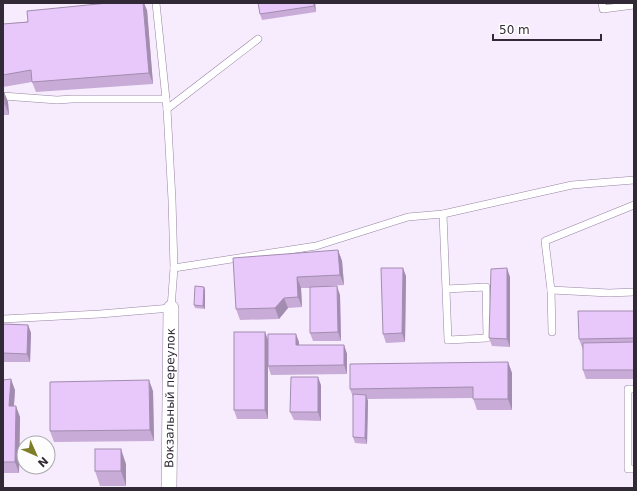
<svg xmlns="http://www.w3.org/2000/svg" width="637" height="491" viewBox="0 0 637 491" font-family="'DejaVu Sans',sans-serif">
<style>
.lines{fill:none;stroke-linecap:round;stroke-linejoin:round}
.service-casing{stroke:#9785a2;stroke-width:8}
.minor-casing{stroke:#9785a2;stroke-width:16}
.service{stroke:#fff;stroke-width:7}
.minor{stroke:#fff;stroke-width:15}
.wall{fill:#c8acd7}
.shaded-wall{fill:#a28caf}
.building{fill:#e8c8fa;stroke:#a28caf}
.labels{text-anchor:middle;dominant-baseline:central;stroke-width:3;stroke-linejoin:round;paint-order:stroke}
.street-label{font-size:12px;fill:#312935;stroke:#fdfdfd}
</style>
<rect width="100%" height="100%" fill="#f7ebfe"/>
<g class="lines">
<defs>
<g id="service">
<path d="M602,3L603,9L634,5"/>
<path d="M3,96L57,100L72,99H166"/>
<path d="M167,109L258,39"/>
<path d="M443,214L448,340L487,338L486,287L446,289"/>
<path d="M174,268L316,246L408,217L443,214L572,185L634,180"/>
<path d="M551,290L609,293L634,292"/>
<path d="M3,319L100,314L171,308L174,268L172,200L167,109L156,3"/>
<path d="M552,332L551,290L545,241L634,205"/>
<path d="M634,389H628V469H634"/>
</g>
<g id="minor">
<path id="s1" d="M169,488L171,308"/>
</g>
</defs>
<use href="#service" class="service-casing"/>
<use href="#minor" class="minor-casing"/>
<use href="#service" class="service"/>
<use href="#minor" class="minor"/>
</g>
<g class="wall">
<path d="M315,3L316,12L262,20L260,14Z"/>
<path d="M147,10L153,84L36,92L32,82L3,87V24Z"/>
<path d="M3,92H4L8,102L9,115H3Z"/>
<path d="M338,250L342,261L344,285L328,286L340,295L341,341H313L310,333V288H301L302,307L288,308L279,319L240,320L236,309Z"/>
<path d="M406,276L405,342L386,343L383,334Z"/>
<path d="M510,277V347L492,346L489,338Z"/>
<path d="M204,287L205,290V309L195,308L194,305Z"/>
<path d="M634,311V379H586L583,370V350L579,339Z"/>
<path d="M3,324L28,325L31,333L30,362H3Z"/>
<path d="M265,332L268,340V419H237L234,410Z"/>
<path d="M299,342V345H344L347,354V374L271,375L268,366Z"/>
<path d="M508,362L512,373V410H477L473,398L367,399L368,401L367,444L355,443L353,437V397L350,389Z"/>
<path d="M3,380L15,390L14,406L20,417L19,473H3Z"/>
<path d="M321,385V421L294,420L290,412Z"/>
<path d="M153,391L154,441L54,442L50,431Z"/>
<path d="M126,464V486H100L95,471Z"/>
</g>
<g class="shaded-wall">
<path d="M143,3H144L147,10L153,84L149,73Z"/>
<path d="M314,3H315L316,12L314,6Z"/>
<path d="M4,92L8,102L9,115L5,104Z"/>
<path d="M338,250L342,261L344,285L340,275Z"/>
<path d="M403,268L406,276L405,342L402,333Z"/>
<path d="M507,268L510,277V347L507,339Z"/>
<path d="M297,277L301,288L302,307L298,297Z"/>
<path d="M337,286L340,295L341,341L338,332Z"/>
<path d="M204,287L205,290V309L203,306Z"/>
<path d="M284,298L288,308L279,319L275,308Z"/>
<path d="M28,325L31,333L30,362L27,354Z"/>
<path d="M265,332L268,340V419L265,410Z"/>
<path d="M296,334L299,342V354L296,345Z"/>
<path d="M344,345L347,354V374L344,365Z"/>
<path d="M508,362L512,373V410L508,399Z"/>
<path d="M318,377L321,385V421L318,412Z"/>
<path d="M11,379L15,390L13,417L9,406Z"/>
<path d="M149,380L153,391L154,441L150,430Z"/>
<path d="M366,395L368,401L367,444L365,438Z"/>
<path d="M16,406L20,417L19,473L15,462Z"/>
<path d="M121,449L126,464V486L121,471Z"/>
</g>
<g class="building">
<path d="M108,3H143L149,73L32,82L31,70L3,75V24L28,22L27,11Z"/>
<path d="M258,3H314V6L260,14Z"/>
<path d="M3,92H4L5,104H3Z"/>
<path d="M338,250L340,275L297,277L298,297L284,298L275,308L236,309L233,258Z"/>
<path d="M381,268H403L402,333L383,334Z"/>
<path d="M507,268V339L489,338L491,269Z"/>
<path d="M195,286L204,287L203,306L194,305Z"/>
<path d="M337,286L338,332L310,333V287Z"/>
<path d="M578,311H634V338L579,339Z"/>
<path d="M3,324L28,325L27,354L3,353Z"/>
<rect x="234" y="332" width="31" height="78"/>
<path d="M268,334H296V345H344V365L268,366Z"/>
<path d="M634,342V370H583V343Z"/>
<path d="M508,362V399H473V387L350,389V364Z"/>
<path d="M291,377H318V412H290Z"/>
<path d="M11,379L9,406H16L15,462H3V380Z"/>
<path d="M149,380L150,430L50,431V382Z"/>
<path d="M353,394L366,395L365,438L353,437Z"/>
<rect x="95" y="449" width="26" height="22"/>
</g>
<g class="labels">
<g class="street-label">
<text stroke="none"><textPath href="#s1" startOffset="90">Вокзальный переулок</textPath></text>
</g>
</g>
<rect width="637" height="491" fill="none" stroke="#312935" stroke-width="8"/>
<g transform="translate(36 455) rotate(135)"><circle r="19" fill="#fdfdfd" stroke="#aba8ad"/>
<path d="M0-3L7 15L0 10L-7 15Z" fill="#7d7e27"/>
<text y="-6" font-size="11" font-weight="bold" text-anchor="middle" fill="#312935">N</text>
</g>
<path d="M493 34v6h108v-6" fill="none" stroke="#312935" stroke-width="2"/>
<text x="499" y="34" font-size="12" fill="#312935" stroke="#fdfdfd" stroke-width="3" paint-order="stroke">50 m</text>
</svg>
